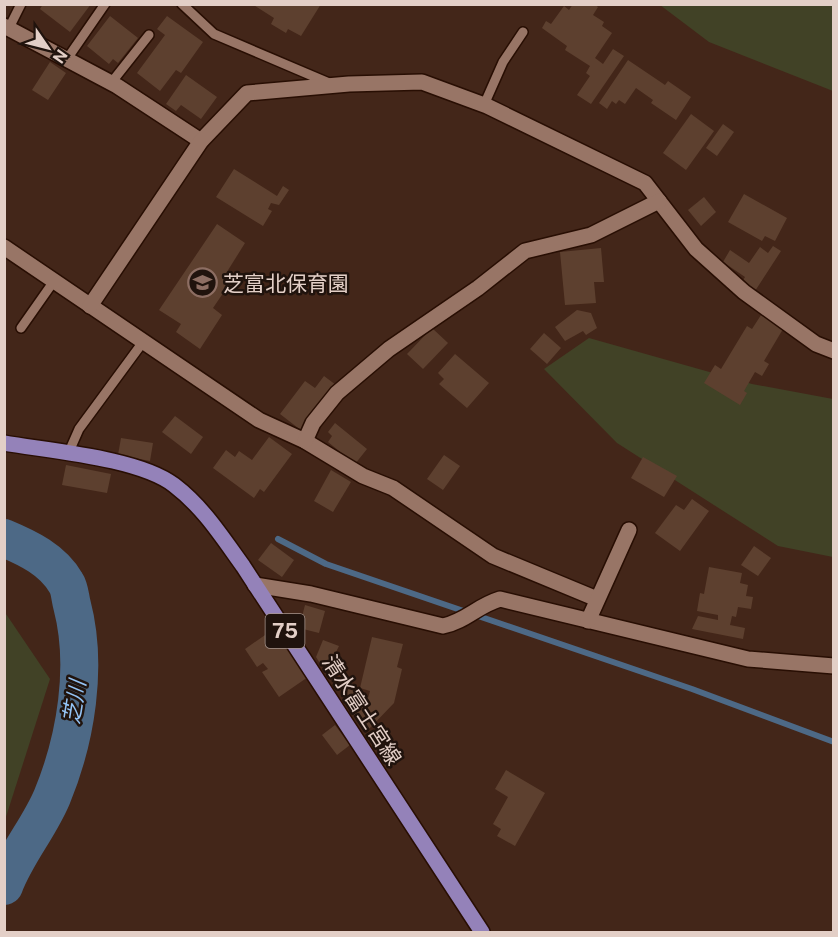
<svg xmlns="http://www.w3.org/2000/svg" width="838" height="937" viewBox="0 0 838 937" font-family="'Public Sans','Noto Sans JP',sans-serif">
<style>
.green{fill:#414226}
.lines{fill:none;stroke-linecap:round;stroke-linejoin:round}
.stream{stroke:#4d6986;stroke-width:6}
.river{stroke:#4d6986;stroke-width:38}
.building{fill:#5d402f}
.lane-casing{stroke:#280e03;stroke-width:12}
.street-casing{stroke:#280e03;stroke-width:18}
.primary-casing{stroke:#280e03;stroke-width:18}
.lane{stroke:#987566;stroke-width:9}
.street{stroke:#987566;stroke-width:15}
.primary{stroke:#9482b9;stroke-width:15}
.labels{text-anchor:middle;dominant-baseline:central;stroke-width:5;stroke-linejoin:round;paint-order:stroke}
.shield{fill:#20130d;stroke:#a8978f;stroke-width:1.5}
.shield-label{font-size:20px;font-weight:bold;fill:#e3cfc7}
.poi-label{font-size:21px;fill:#e3cfc7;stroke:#20130d;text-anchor:start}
.street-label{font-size:21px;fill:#e3cfc7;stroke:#20130d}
.water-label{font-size:22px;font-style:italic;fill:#94c3f4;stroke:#20130d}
</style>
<rect width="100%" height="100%" fill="#432619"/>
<g class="green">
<path d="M660,5H833V91L709,42Z"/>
<path d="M589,338L752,384L833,399V557L778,546L617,443L544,369Z"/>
<path d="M4,611L50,679L5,820H4Z"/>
</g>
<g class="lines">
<path class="stream" d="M278,539L326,564L692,689L834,742"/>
<path class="river" d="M4,538C28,548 53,560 66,583C70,589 70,598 72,605C88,666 76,739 52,797C39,828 16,854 4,886"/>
</g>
<g class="building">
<path d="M43,4H91L70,32L40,9Z"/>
<path d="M252,4H321L301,36L288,29L286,33L271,24L274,18Z"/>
<path d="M573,4H594L598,7L593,15L604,22L602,26L612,33L595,58L603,64L613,49L624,56L591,104L577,95L590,76L586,73L590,66L565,50L567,46L542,28L546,21L551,24L564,6L569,10Z"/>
<path d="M110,16L138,38L118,63L113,59L109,64L87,46Z"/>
<path d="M167,16L203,42L181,73L176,70L160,91L137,73L165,35L157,29Z"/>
<path d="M628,60L665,85L668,81L691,97L676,120L651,103L653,100L636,88L625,104L619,100L616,104L612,101L607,109L599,103Z"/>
<path d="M50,62L66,73L48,100L32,90Z"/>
<path d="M186,75L217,97L201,119L181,105L176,111L166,104Z"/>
<path d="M691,114L714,131L686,170L663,153Z"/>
<path d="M723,124L734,132L717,156L706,148Z"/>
<path d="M234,169L277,196L283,186L289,190L279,205L271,203L268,209L272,211L263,226L216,197Z"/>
<path d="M744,194L787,218L775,241L765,236L762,241L728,222Z"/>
<path d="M704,197L716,212L701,226L688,210Z"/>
<path d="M217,224L245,243L225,275L232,280L213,308L222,315L200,349L176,332L181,324L159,310Z"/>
<path d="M773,246L781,251L755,291L742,282L745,277L723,262L730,250L749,263L760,247L768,253Z"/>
<path d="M601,248L604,282H594L596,303L565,305L560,252Z"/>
<path d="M577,310L591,313L597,328L586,335L583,331L565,341L555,327Z"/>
<path d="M761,315L783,329L764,361L769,364L762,376L755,372L744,391L747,393L740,405L704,383L715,365L721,369L747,326L752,329Z"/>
<path d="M432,328L448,343L423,369L407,354Z"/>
<path d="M544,333L561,348L547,364L530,349Z"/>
<path d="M455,354L489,383L467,408L439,384L444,379L438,373Z"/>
<path d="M324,376L336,385L302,431L280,414L305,381L315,388Z"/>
<path d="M175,416L203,437L191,454L162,432Z"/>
<path d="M335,423L367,449L355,464L328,442L332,436L328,432Z"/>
<path d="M269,437L292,454L264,492L260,489L254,498L213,468L226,450L235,457L239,451L252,460Z"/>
<path d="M121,438L153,443L150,461L118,455Z"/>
<path d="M444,455L460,466L443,490L427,479Z"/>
<path d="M643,457L677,476L664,497L631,478Z"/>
<path d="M66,465L111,474L107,493L62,485Z"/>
<path d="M331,470L351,482L333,512L314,501Z"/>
<path d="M692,499L709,511L680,551L655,533L676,505L684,510Z"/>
<path d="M271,543L294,560L282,577L258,560Z"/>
<path d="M754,546L771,558L758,576L741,565Z"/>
<path d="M709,567L742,573L740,583L748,585L746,596L753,597L751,609L738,607L736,617L732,616L730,625L745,628L743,639L692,629L698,616L718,620V615L697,611L700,593L704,594Z"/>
<path d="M305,605L325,611L319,633L299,628Z"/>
<path d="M268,633L275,643L281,638L308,677L279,697L262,672L268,669L263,663L257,667L245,649Z"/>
<path d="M372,637L403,644L397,667L402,669L394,703L369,729L349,710L354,705L341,692L351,682L368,698L370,691L360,688Z"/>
<path d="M323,640L339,646L328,668L321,665L316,657Z"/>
<path d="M335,725L350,745L337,755L322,735Z"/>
<path d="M506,770L545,793L515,846L497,836L501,829L493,824L508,797L495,789Z"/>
</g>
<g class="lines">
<defs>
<g id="lane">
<path d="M182,4L214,34L329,83"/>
<path d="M9,28L21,4"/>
<path d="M67,59L105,4"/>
<path d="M111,83L149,35"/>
<path d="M484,105L503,62L523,32"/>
<path d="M21,328L54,281"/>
<path d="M68,454L79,429L143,342"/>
</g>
<g id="street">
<path d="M4,26L117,86L201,141"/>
<path d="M4,247L259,420L305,441L363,476L393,488L493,556L597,599"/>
<path d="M90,306L201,141L247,93L349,84L422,82L487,106L645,183L696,249L744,292L816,344L834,351"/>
<path d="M305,441L313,423L337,393L389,349L478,288L525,251L591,235L659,201"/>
<path d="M255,585L311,594L443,626C466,621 477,606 500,599L748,659L834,666"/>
<path d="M588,621L629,530"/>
</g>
<path id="primary" d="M4,443C50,451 139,458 174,485C203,507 222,537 243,566L482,932"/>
</defs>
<use href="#lane" class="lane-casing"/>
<use href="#street" class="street-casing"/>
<use href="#primary" class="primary-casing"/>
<use href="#lane" class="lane"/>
<use href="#street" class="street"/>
<use href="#primary" class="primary"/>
</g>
<defs>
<symbol id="school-ring" viewBox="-11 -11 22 22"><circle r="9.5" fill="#20130d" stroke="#8d6e63" stroke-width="1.5"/><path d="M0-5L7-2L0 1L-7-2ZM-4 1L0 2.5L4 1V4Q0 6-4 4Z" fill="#8d6e63"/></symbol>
</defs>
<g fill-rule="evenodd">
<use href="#school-ring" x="186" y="266" width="33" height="33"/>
</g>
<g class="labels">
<rect class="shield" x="265.5" y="614" width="39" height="34" rx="4.5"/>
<g class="shield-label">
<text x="285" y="631">75</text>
</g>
<g class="poi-label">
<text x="223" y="283">芝富北保育園</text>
</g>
<g class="street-label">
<text transform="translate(362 710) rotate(57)">清水富士宮線</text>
</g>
<g class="water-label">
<text transform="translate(74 702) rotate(-81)">芝川</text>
</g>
</g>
<rect width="838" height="937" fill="none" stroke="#e3cfc7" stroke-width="12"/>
<g transform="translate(48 48) rotate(125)" stroke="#20130d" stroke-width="4.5" paint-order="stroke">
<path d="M0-4.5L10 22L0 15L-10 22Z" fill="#e3cfc7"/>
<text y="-9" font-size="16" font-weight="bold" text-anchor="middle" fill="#e3cfc7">N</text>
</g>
</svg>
